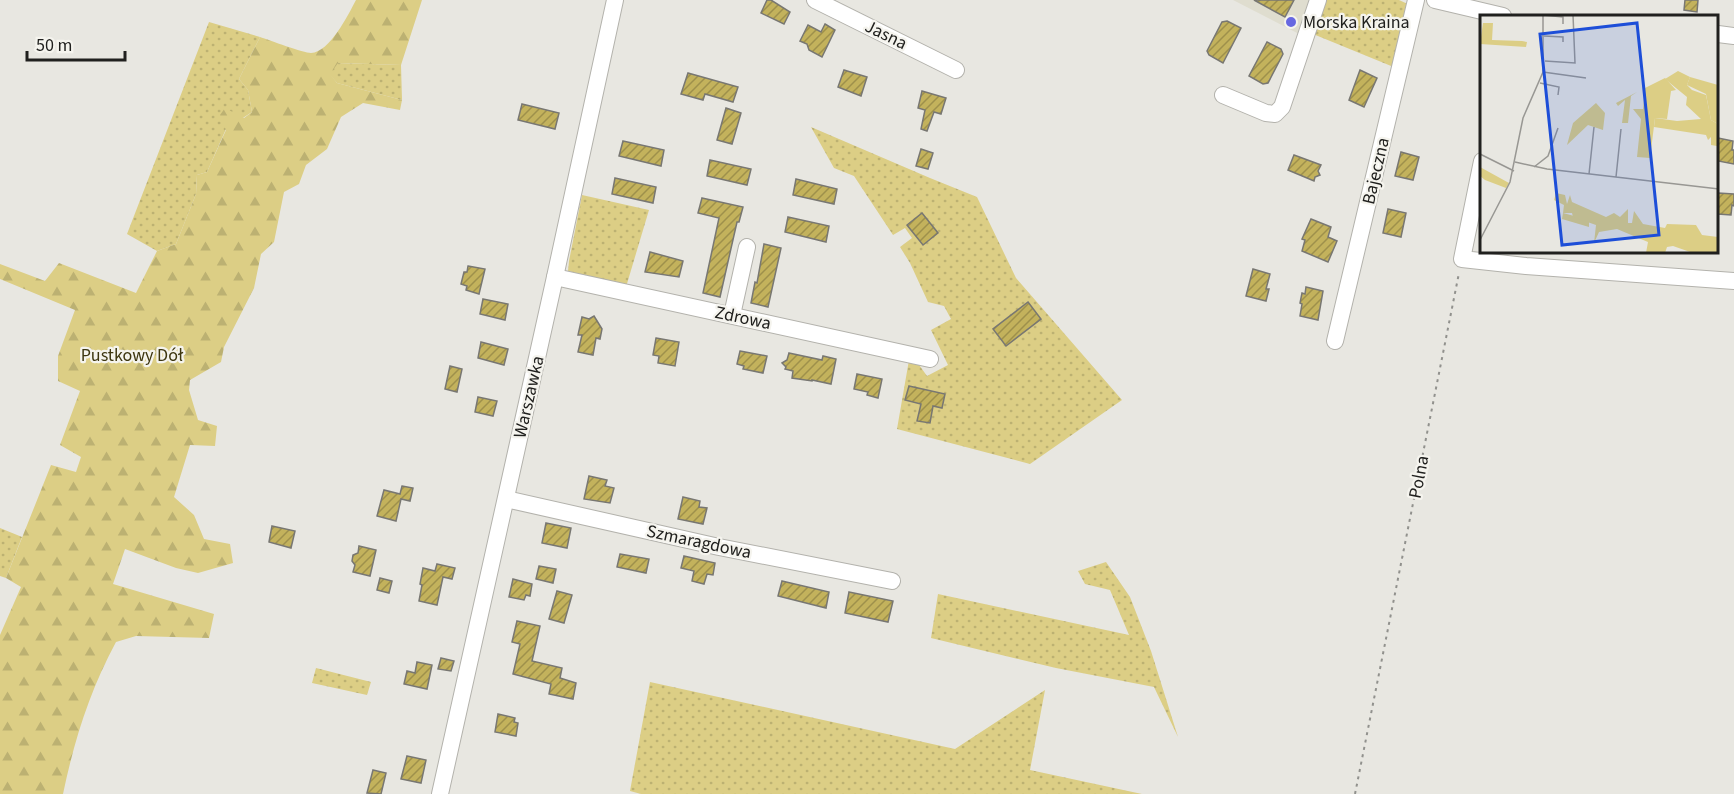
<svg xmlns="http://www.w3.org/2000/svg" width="1734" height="794" viewBox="0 0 1734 794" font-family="'Source Sans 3',sans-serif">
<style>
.built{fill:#dfddcf}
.grass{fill:url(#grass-dots)}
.forest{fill:url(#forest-firs)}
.building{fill:url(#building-hatch);stroke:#787772;stroke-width:1.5}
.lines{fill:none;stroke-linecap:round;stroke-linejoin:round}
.minor-casing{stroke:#b3b2ac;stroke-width:18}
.path{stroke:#91918d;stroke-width:2;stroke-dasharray:3 4.5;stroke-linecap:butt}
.minor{stroke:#fff;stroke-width:16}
.poi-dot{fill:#6768e1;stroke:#f5f4ee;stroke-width:2}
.labels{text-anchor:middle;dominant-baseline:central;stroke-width:4.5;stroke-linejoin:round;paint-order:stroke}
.poi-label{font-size:18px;fill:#20201e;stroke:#f5f4ee;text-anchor:start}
.street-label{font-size:18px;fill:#20201e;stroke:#f5f4ee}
.park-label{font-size:18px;fill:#3d3610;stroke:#f5f4ee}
.inset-road{fill:none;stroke:#989793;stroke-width:1.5}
.view{fill:#1d4ed8;fill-opacity:0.15;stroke:#1d4ed8;stroke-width:3}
.inset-edge{fill:none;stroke:#20201e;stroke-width:3}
</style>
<defs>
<pattern id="grass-dots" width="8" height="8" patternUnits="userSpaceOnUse" patternTransform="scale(1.5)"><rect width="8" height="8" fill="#dcce85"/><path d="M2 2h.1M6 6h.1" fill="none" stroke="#bcb172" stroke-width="1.8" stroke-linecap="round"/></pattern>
<pattern id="forest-firs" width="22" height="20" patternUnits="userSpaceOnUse" patternTransform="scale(1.5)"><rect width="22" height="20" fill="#dcce85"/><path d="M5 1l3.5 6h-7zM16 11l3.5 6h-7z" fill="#bcb172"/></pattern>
<pattern id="building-hatch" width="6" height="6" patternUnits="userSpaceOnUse" patternTransform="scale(1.5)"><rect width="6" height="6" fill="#c3b25c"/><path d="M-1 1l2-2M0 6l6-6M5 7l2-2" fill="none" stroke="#9e904b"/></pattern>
</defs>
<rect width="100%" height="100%" fill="#e8e7e1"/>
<path class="built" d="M1233,0H1314L1301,35Z"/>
<g class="grass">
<path d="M1325,0H1399L1410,5L1396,68L1313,34Z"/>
<path d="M209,22L260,37L239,79L248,90L252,112L226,129L207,172L197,175L196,194L176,244L157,251L127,234Z"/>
<path d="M337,63L401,65L402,100L337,83L329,74Z"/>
<path d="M811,127L930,178L977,197L1016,278L1122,400L1030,464L897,429L909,360L917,362L927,376L948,365L931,330L951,319L944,306L928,302L910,263L900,247L912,238L905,228L893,235L854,176L834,168Z"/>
<path d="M582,195L649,210L626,287L568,271L569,261Z"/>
<path d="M0,528L22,537L6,578L0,576Z"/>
<path d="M1106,562L1130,597L1151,651L1178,737L1154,687L1056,668L931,638L938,594L1129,635L1110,590L1085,584L1078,571Z"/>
<path d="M316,668L371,682L367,695L312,683Z"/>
<path d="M650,682L955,749L1045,690L1030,770L1142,794H641L630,791Z"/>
</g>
<path class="forest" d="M356,0H422L401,65L338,63L330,74L337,83L402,100L400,110L363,103L341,117L327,149L306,165L299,184L284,192L274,242L261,254L254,288L224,347L221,362L190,380L189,390L198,420L217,426L215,446L190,445L174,497L194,515L204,539L230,544L233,563L198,573L176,568L125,549L113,584L214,614L209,638L136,636L116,642C90,690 74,741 63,794H0V635L21,587L6,578L51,465L76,472L81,457L60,445L80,391L58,381V356L75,310L0,279V264L45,281L59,263L136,293L157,251L176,244L196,194L197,175L207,172L226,130L220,115L225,108L244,118L252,112L248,90L239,79L260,37C269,40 304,53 311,53C330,52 348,15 356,0Z"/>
<g class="building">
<path d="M767,0H771L790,12L784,24L761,13Z"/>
<path d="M1254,0H1294L1285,17Z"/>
<path d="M1685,0H1698L1697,12L1684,10Z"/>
<path d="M1227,21L1241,28L1223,63L1209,55L1207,51L1222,22Z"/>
<path d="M825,24L835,30L822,57L809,50L807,44L800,41L808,25L821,32Z"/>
<path d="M1267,42L1281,49L1283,54L1268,83L1263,84L1249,76Z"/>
<path d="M844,70L867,77L861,96L838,87Z"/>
<path d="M1360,70L1377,78L1364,107L1349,100Z"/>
<path d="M688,73L738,87L733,102L705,94L703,100L681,94Z"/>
<path d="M922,91L946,98L941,114L934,112L927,131L921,129L925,110L918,108Z"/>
<path d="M522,104L559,113L555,129L518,120Z"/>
<path d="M726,108L741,113L732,144L717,140Z"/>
<path d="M1718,138L1733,141L1732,150H1734V164L1718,161Z"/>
<path d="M623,141L664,150L661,166L619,156Z"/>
<path d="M921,149L933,153L928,169L916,166Z"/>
<path d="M1401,152L1419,157L1413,180L1395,176Z"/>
<path d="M1294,155L1321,165L1318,171L1320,175L1315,177L1314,181L1288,170Z"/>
<path d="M710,160L751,169L747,185L707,176Z"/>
<path d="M615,178L656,187L653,203L612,194Z"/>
<path d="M796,179L837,189L834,204L793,195Z"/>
<path d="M1718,193L1734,194V206L1732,205L1731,215L1718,214Z"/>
<path d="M702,198L743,207L739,222H737L720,297L703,293L719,218L698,213Z"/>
<path d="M1388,209L1406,213L1401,237L1383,233Z"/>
<path d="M922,213L938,233L923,245L907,225Z"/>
<path d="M788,217L829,226L826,242L785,232Z"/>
<path d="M1311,219L1331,227L1328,237L1337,241L1328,262L1302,251L1305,240L1302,239Z"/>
<path d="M764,244L781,248L768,307L751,303L755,282L757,283Z"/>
<path d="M650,252L683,261L679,277L645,272Z"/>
<path d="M468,266L485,269L479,294L466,290L467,286L461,284L464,272H467Z"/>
<path d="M1253,269L1270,274L1266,289H1269L1266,301L1246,296Z"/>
<path d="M1306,287L1323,291L1318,320L1300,316L1302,304L1300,303L1302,293L1305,294Z"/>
<path d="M483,299L508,304L505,320L480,314Z"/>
<path d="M1028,302L1041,319L1006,346L993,329Z"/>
<path d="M594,316L602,329L600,339L596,338L593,355L578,352L582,335H578L582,317L589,319Z"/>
<path d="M656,338L679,342L675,366L658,363L659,356L653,355Z"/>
<path d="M481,342L508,349L504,365L478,358Z"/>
<path d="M740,351L767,356L763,373L743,369L744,366L737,364Z"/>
<path d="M789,353L822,360L823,356L836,359L831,384L812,380V381L792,378L793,371L785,369L786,367L782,363L787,360Z"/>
<path d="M450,366L462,369L457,392L445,389Z"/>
<path d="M857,374L882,379L878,398L867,395L868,392L854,389Z"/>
<path d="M909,386L945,394L942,408L933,406L930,423L917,421L921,404L905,400Z"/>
<path d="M478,397L497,401L493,416L475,412Z"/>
<path d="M589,476L607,480L605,486L614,488L610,503L584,499Z"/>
<path d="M402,486L413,488L410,501L401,499L396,521L377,516L384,490L400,494Z"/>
<path d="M683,497L700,501L699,507L707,508L703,524L678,519Z"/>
<path d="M546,523L571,528L567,548L542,543Z"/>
<path d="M272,526L295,531L291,548L269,542Z"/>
<path d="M359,546L376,550L370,576L353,572L355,565L352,561L353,555L358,553Z"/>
<path d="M620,554L649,559L646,573L617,567Z"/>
<path d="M684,556L715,563L713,575L707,574L704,584L692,581L694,571L681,568Z"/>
<path d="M437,564L455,568L452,579L443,577L437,605L419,601L422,585L420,584L423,568L435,571Z"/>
<path d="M539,566L556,569L553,583L536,579Z"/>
<path d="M380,578L392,581L389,593L377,590Z"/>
<path d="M513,579L532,584L530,596L526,595L524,600L509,597Z"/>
<path d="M782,581L829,592L826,608L778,596Z"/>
<path d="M557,591L572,595L564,623L549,619Z"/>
<path d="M849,592L893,601L888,622L845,613Z"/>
<path d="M517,621L540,626L532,661L562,668L560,678L576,683L573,699L549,694L551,684L513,674L520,644L512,642Z"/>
<path d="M441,658L454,661L451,671L438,669Z"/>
<path d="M417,662L432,665L427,689L404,684L407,671L415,673Z"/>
<path d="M498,714L515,718L514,722L518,723L516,736L495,732Z"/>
<path d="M407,756L426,760L421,783L401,779Z"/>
<path d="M373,770L386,773L381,794L367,793Z"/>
</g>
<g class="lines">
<defs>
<g id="minor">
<path d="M815,0L956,70"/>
<path d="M1435,0L1503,16"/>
<path d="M1718,34L1734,36"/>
<path d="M1223,95L1266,113L1275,114L1282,107L1318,0"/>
<path d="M1482,161L1462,259L1526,266L1734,281"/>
<path d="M555,277L930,359"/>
<path d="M732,315L747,247"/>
<path d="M1335,341L1416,0"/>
<path d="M506,499L719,547L892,581"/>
<path d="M440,794L555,277L615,0"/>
</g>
</defs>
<use href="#minor" class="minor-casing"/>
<path class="path" d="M1355,794L1459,273"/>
<use href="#minor" class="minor"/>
</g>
<circle class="poi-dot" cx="1291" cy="22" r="6"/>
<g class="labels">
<g class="poi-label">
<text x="1303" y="22">Morska Kraina</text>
</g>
<g class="street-label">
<text transform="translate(886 35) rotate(26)">Jasna</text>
<text transform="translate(1376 171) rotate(-77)">Bajeczna</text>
<text transform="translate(743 318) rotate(12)">Zdrowa</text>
<text transform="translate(529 397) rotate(-77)">Warszawka</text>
<text transform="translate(1419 477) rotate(-79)">Polna</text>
<text transform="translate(699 542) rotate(12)">Szmaragdowa</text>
</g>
<g class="park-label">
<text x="132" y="355">Pustkowy Dół</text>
</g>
</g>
<g transform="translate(1480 15)">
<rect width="238" height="238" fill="#e8e7e1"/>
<path d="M3,8H13L12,25L42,26L47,27L46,32L0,29ZM210,62L238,70V109L231,105L226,79L207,70ZM185,63L196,75L191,76L187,104L175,103L170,143L157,142L161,104L153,94H163L165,73ZM157,77L151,81L148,108H142L145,85L138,91L136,88ZM116,88L125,98L123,115L108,110L87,130L93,108ZM83,198L109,205V212L82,204Z" fill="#dcce85"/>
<path d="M198,56L210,62L207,70L212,75L226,80L231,105L238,109L237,131L231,130V122L228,125L226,120L174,112L175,103L197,106L221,104L206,90L207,82L185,64ZM0,152L29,168L26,173L5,165L0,161ZM76,178L85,180L87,189L90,180L92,187L126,202L134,198L140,202L148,194V208H152L154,196L163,209L185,213L187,209L216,210L222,220L238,222V238H213L193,231L187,232L185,238H166L168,227L137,214L119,217L114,228L116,210L93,202L92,198H83L84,190L74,185Z" fill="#dcce85"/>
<path class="inset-road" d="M63,0L83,2V9M64,21L83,22V27M65,46L95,48L93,0M63,57L106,63M60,68L79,72L78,80M0,139L34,156M35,147L67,154L239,174M54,152L68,141L78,113M109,159L114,112M136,162L141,114M0,225L30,167L43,103L63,57V0"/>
<path class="view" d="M157,8L179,220L82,230L60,19Z"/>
<rect width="238" height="238" class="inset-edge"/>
</g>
<path d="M27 51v9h98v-9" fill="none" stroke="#20201e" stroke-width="3"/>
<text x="36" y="51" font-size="18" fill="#20201e" stroke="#f5f4ee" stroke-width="4.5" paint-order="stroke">50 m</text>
</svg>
